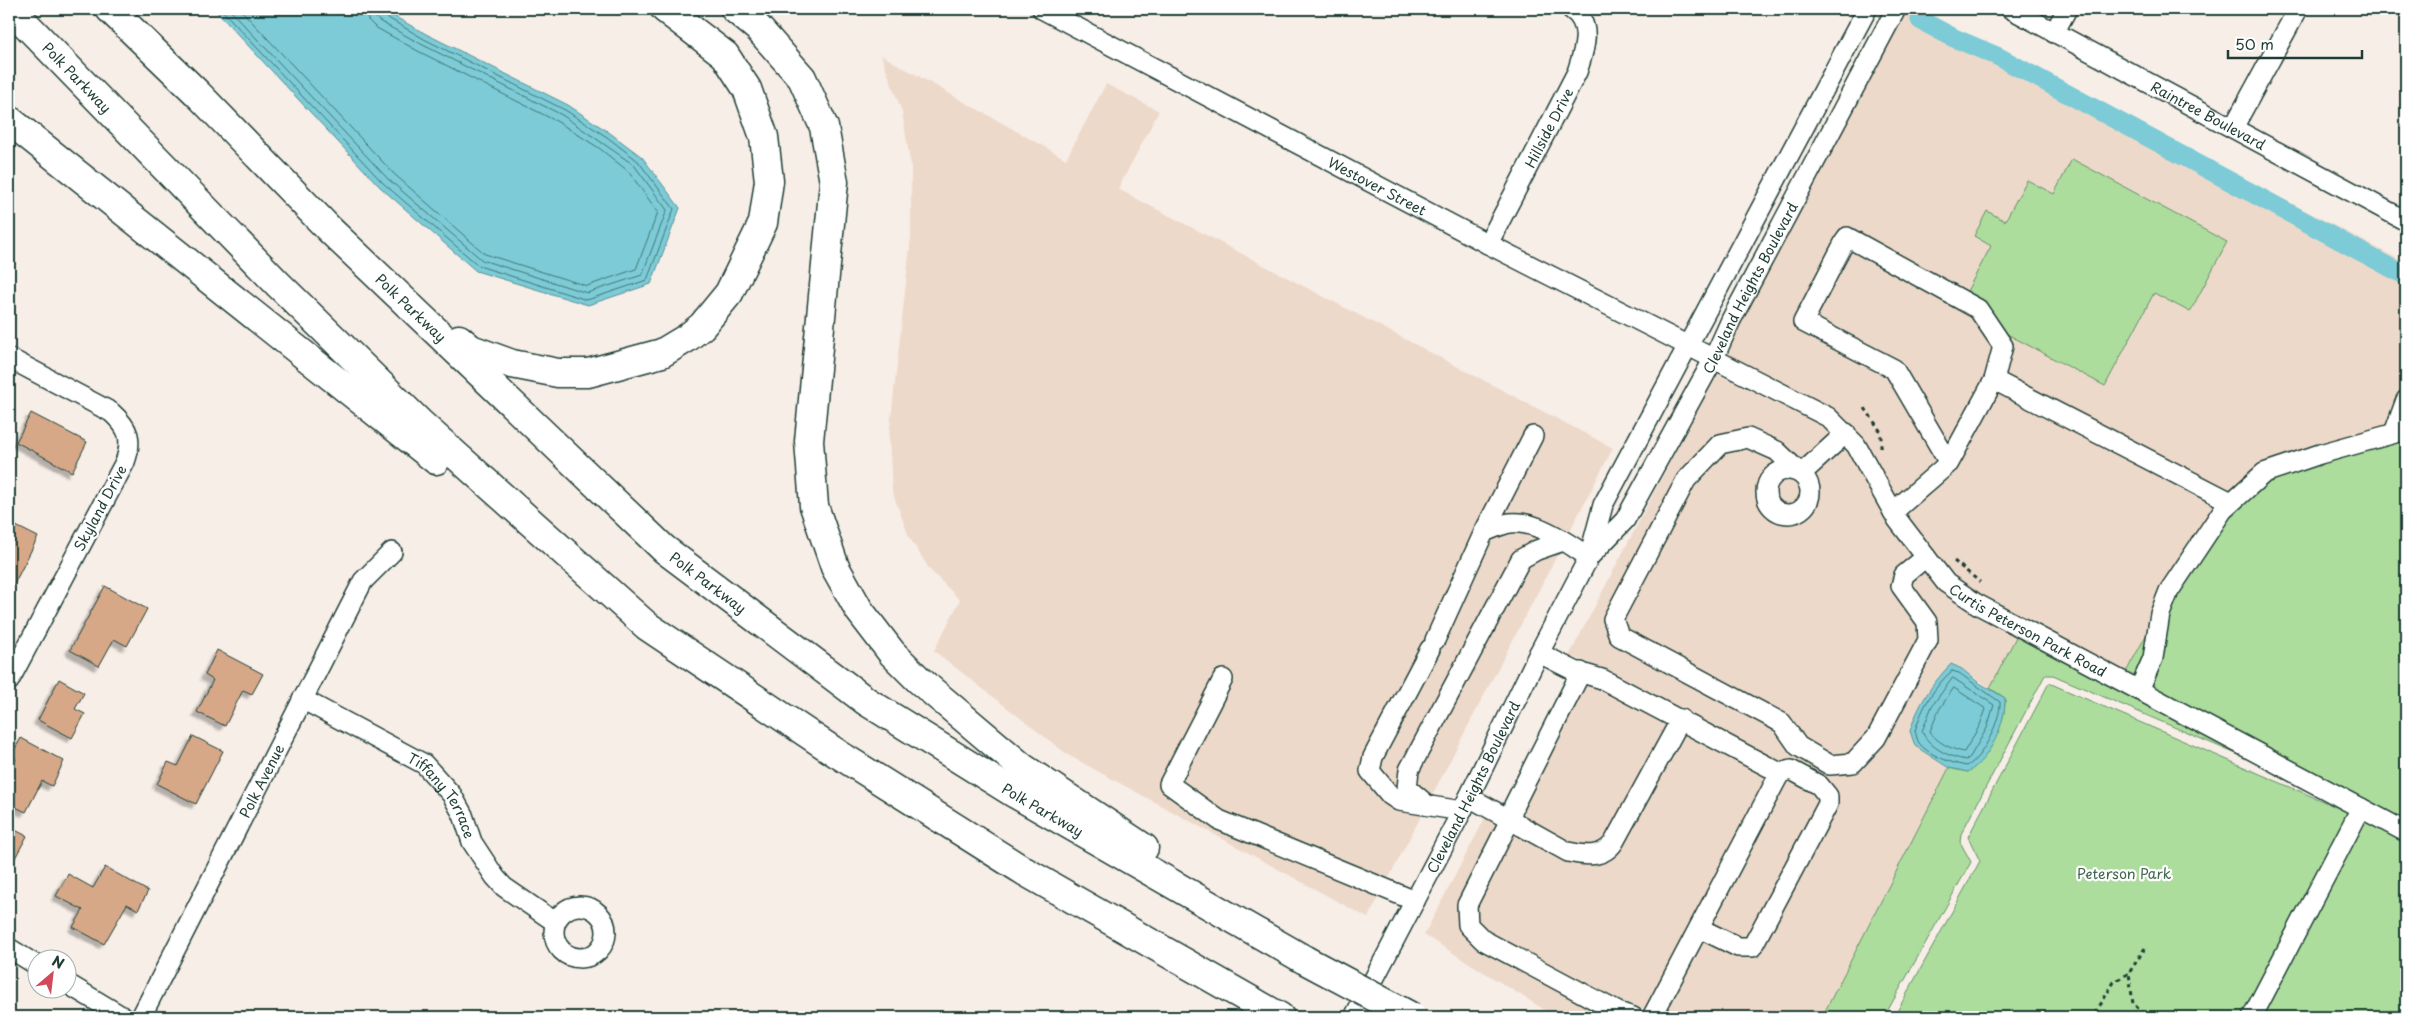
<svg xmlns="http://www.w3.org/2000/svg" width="2415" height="1026" viewBox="0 0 2415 1026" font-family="'Playpen Sans',sans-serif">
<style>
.built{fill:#edd9ca}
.green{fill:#acdd9d;stroke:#668d68}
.water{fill:#7bcbd6;stroke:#569295}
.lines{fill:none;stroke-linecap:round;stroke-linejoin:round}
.shore{stroke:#447675;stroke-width:1}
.canal{stroke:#7bcbd6;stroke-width:19}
.building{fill:#d6a888;stroke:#1f3d34;filter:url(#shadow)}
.minor-casing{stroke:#1f3d34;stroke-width:22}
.highway-casing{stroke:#1f3d34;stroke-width:31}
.path{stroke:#1f3d34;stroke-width:3;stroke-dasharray:4 4;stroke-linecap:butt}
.minor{stroke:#fff;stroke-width:19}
.highway{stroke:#fff;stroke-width:28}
.highway-bridge-casing{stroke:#1f3d34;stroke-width:31;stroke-linecap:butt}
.highway-bridge{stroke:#fff;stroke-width:28}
.labels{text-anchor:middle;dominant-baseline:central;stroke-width:4.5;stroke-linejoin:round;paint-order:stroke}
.street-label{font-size:14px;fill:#1f3d34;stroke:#fff}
.park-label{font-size:14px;fill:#42654e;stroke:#fff}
</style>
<defs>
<filter id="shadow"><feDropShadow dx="-4.5" dy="4.5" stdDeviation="1" flood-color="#0004"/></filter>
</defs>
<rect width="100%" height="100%" fill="#f7eee7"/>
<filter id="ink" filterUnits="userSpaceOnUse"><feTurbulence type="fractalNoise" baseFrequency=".02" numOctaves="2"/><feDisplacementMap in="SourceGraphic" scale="10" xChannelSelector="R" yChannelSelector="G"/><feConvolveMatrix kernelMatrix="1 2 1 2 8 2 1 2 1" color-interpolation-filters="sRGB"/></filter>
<g filter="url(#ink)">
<g class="built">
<path d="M1906,9H1919L2406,263V439L2225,491L2126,672L1982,595L1953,575L1905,513L1863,437L1852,425L1835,410L1725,354Z"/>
<path d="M881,55L1066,159L1106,84L1159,111L1118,189L1613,448L1368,918L1068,755L934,651L960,600L930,570L909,537L892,491L889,437L911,237V167L902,112Z"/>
<path d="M1716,373L1823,426L1848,451L1890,526L1939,590L1972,613L2016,637L1990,688L1962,669L1939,676L1922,701L1910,731L1915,746L1949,768L1822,1017H1662L1785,764L1606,669L1569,656Z"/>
<path d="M1585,685L1597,688L1668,724L1603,842L1588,846L1573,842L1521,814Z"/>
<path d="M1684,732L1768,777L1645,1011L1623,1002L1489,931L1477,919L1476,907L1513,833L1566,862L1587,866L1611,860L1616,856Z"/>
<path d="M1485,818L1497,825L1458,901L1459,927L1461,933L1479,949L1607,1017H1556L1424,935Z"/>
</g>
<g class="green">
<path d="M2072,159L2227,242L2190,312L2154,293L2105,386L1958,308L1991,246L1974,236L1987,211L2005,221L2027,180L2054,194Z"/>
<path d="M2406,439V820L2126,672L2225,491Z"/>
<path d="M2016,637L2241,756L2053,675H2045L1961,834L1960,842L1971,862L1884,1017H1822L1949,768L1968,772C1987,751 2006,728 2005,698L1990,688Z"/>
<path d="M2049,683L2406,837V1017H1894L1980,861L1968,837Z"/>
</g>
<g class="water">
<path d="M214,9H381L426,34L568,105L610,133L642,157L680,208L651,284L588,305L476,271L380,187Z"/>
<path d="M1951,664L1962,669L1978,682L2005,698C2006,723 1990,759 1968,772L1949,768L1915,746L1910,731C1918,705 1932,683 1951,664Z"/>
</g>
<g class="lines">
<g class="shore">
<path d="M221,9L383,183L479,266L587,300L647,280L674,209L638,161L607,137L565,110L424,39L383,15L380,9"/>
<path d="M229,9L388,179L482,260L587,293L642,275L667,210L634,165L562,115L421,44L379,21L374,15L373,9"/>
<path d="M240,9L393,173L485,254L587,286L636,269L658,212L628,171L599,148L558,122L418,51L375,27L368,20L366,9"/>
<path d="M1952,671L1959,673L2000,702C2001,719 1983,758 1967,766C1953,764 1928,755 1919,743C1917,740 1916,734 1915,731C1921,709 1935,685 1952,671Z"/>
<path d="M1953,678L1994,705L1987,728L1970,757L1966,760C1949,757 1928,747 1922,731L1932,706Z"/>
<path d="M1954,688L1986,709L1980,725L1964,752C1953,750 1934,741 1930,731L1939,710Z"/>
</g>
<path class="canal" d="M1920,20L1954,38L1999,57L2406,276"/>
</g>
<g class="building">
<path d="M31,413L87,442L72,472L16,442Z"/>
<path d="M10,523L38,537L9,594V526Z"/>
<path d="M105,586L147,609L127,646L114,639L99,666L70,650Z"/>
<path d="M217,650L263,674L252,694L243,690L225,726L197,712L213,680L205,675Z"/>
<path d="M59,679L84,693L75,709L85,714L72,738L38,720Z"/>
<path d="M193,736L223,751L196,804L157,784L168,762L178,766Z"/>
<path d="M21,738L64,761L52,786L42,781L26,812L9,804V773L16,759L11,756Z"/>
<path d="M9,827L27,836L9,869Z"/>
<path d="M105,867L148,891L138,910L127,904L104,944L73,927L83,910L56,896L68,874L93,888Z"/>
</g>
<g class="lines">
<defs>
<g id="minor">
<path id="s1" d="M1042,9L1488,244L1828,417L1856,445L1897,519L1926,557L1946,583L1977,604L2406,832"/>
<path id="s2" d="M2011,9L2406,221"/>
<path d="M2054,33L2067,9"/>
<path d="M2233,128L2298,9"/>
<path id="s3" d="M1488,244L1577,72C1584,51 1594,24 1571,9"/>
<path d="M9,358L111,412C129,428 133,439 125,462L9,681"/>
<path d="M1994,380L2231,502"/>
<path d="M1846,433L1801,474L1777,451L1748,438L1720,444L1686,480L1613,619L1619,636L1782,723L1798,746L1830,765L1853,763L1876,738L1928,640L1927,622L1901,586L1904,575L1926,557"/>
<path d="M2394,433L2406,400"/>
<circle cx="1788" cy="492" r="22"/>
<path d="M1893,512L1949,463L1994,380L2003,346L1978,309L1847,237L1803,322L1894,369L1949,463"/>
<path d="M1484,532L1533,436"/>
<path id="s4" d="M1590,556L1625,520L1713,360L1731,320L1896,9"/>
<path d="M1435,640L1484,532C1492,529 1502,524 1510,523C1537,520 1567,543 1589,557"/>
<path d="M1430,649L1373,757L1370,771L1390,795L1399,801L1462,811"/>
<path d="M1539,653L1575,671L1602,679L1780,773L1652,1017"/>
<path d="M1581,672L1514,805L1510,820L1467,905L1468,925L1483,940L1618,1012L1633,1017"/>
<path d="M1223,679L1169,784L1219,820L1415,901"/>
<path d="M2139,690L2153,658L2160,614L2169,591L2223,510L2264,473L2320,454L2406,430"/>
<path id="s5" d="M302,699L424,764L452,795L463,815L472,842L495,877L504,887L555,922"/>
<path d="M1469,797L1568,852C1586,856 1603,858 1614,842L1681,719"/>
<path d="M1426,804L1407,788L1409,770L1521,559L1537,550L1563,541"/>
<circle cx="580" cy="932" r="26"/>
<path d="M1699,928L1738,947H1752L1828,804V796L1819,785L1791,770L1780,773"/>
<path d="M9,948L38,966"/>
<path d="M68,984L123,1017"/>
<path id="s6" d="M141,1017L363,581L392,552"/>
<path id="s7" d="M1354,1017L1462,811L1539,653L1589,557L1603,505L1867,9"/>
<path d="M2252,1017L2361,808"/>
</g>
<g id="highway">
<path id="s8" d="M11,9L278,284L421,424L647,626L838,754L1024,871L1280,1017"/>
<path id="s9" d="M110,9L198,94L330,230L664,549L866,701L1014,793L1305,960"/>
<path d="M735,9L758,28L802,78L824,127L834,182L809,441L814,506L835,567L859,610L892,653L919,680L1023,768L1144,848"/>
<path d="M9,120L436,460"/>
<path d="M459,339L471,349L512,364L558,373H588L662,353L687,338L702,326L729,293L763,223L769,181L764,137L747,89L725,55L665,9"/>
</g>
</defs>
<use href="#minor" class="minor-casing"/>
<use href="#highway" class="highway-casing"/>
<g class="path">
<path d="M1865,408L1881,432V450"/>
<path d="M1954,561L1980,582"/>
<path d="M2145,948L2129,973L2133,1004L2146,1015"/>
<path d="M2080,1017L2096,1012L2114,982L2129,973"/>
</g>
<use href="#minor" class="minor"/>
<use href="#highway" class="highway"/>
<defs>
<path id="highway-bridge" d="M1305,960L1412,1017"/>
</defs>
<use href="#highway-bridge" class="highway-bridge-casing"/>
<use href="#highway-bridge" class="highway-bridge"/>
</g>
</g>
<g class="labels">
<g class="street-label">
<text stroke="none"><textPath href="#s8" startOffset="95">Polk Parkway</textPath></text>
<text stroke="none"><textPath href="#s2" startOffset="224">Raintree Boulevard</textPath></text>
<text stroke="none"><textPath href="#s3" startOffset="131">Hillside Drive</textPath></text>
<text stroke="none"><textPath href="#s1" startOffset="379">Westover Street</textPath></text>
<text stroke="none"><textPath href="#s4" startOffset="314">Cleveland Heights Boulevard</textPath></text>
<text stroke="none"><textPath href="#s9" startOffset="424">Polk Parkway</textPath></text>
<text transform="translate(100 508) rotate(-62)">Skyland Drive</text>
<text stroke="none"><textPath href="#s9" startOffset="829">Polk Parkway</textPath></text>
<text stroke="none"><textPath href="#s1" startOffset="1185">Curtis Peterson Park Road</textPath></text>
<text stroke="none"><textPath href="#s6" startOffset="265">Polk Avenue</textPath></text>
<text stroke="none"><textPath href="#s7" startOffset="259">Cleveland Heights Boulevard</textPath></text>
<text stroke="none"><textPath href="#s5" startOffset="174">Tiffany Terrace</textPath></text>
<text stroke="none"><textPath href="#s9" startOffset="1234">Polk Parkway</textPath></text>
</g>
<g class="park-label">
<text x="2124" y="873">Peterson Park</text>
</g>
</g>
<rect width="2415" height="1026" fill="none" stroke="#fff" stroke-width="30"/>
<rect x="15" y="15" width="2385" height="996" fill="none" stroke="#1f3d34" stroke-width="2" filter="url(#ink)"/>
<g transform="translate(52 974) rotate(28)"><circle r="24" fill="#ffffff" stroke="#a5b1ae"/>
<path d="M0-4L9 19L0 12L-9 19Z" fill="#d1495b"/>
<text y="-8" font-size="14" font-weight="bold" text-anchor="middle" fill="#1f3d34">N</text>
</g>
<path d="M2228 50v8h134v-8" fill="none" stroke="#1f3d34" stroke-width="2.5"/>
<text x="2235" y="50" font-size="15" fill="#1f3d34" stroke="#ffffff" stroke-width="4" paint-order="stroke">50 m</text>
</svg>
